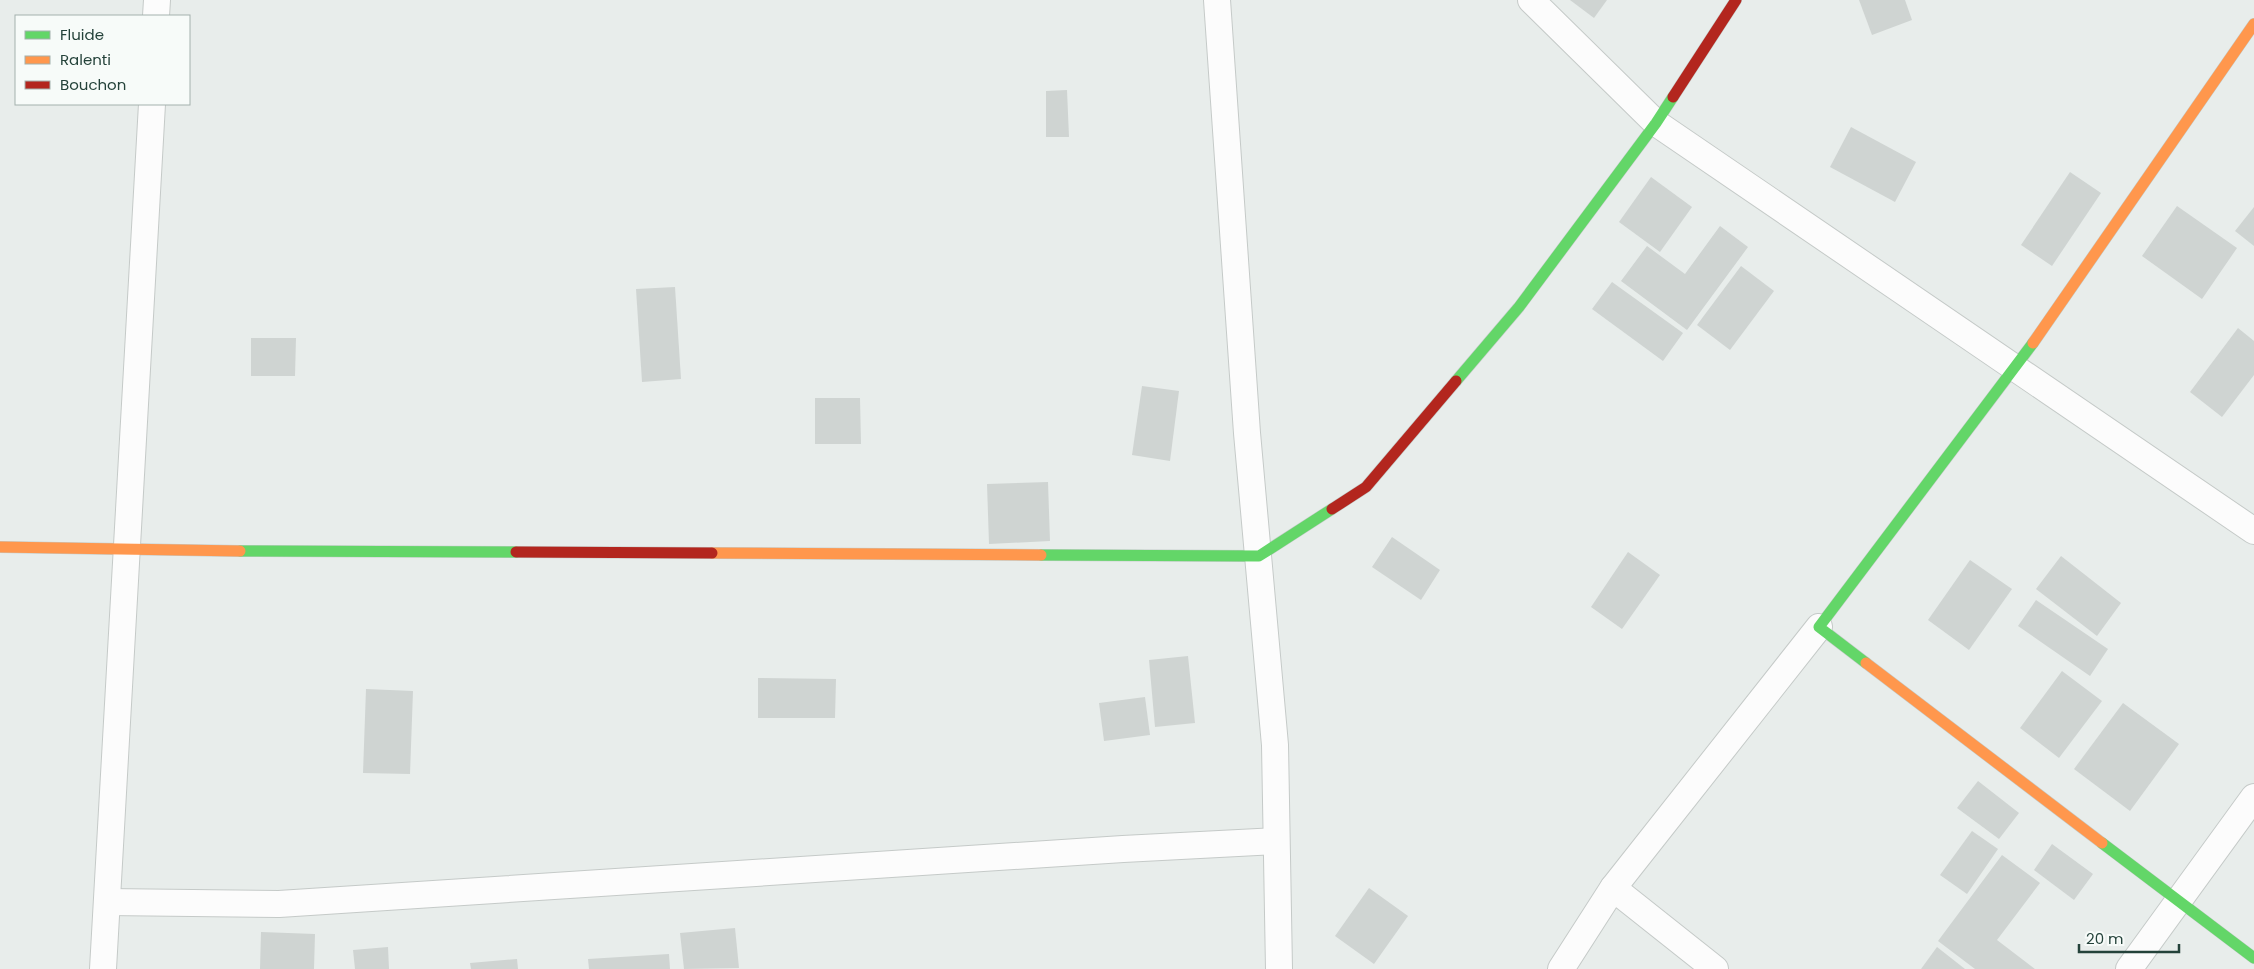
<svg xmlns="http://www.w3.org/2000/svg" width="2254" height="969" viewBox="0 0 2254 969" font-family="Poppins,sans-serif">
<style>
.building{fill:#cfd4d2}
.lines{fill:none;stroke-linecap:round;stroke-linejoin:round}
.street-casing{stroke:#c5cac8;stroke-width:28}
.fast-casing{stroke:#c3cbc8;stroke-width:12}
.slow-casing{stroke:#c3cbc8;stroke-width:12}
.jam-casing{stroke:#c3cbc8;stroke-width:12}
.street{stroke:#fcfcfc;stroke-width:26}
.fast{stroke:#63d668;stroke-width:11}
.slow{stroke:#ff974d;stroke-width:11}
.jam{stroke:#b3261e;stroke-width:11}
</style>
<rect width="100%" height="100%" fill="#e8edeb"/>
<g class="building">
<path d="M1570,0H1607L1594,18Z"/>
<path d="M1859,0H1905L1912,20L1872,35Z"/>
<path d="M1067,90L1069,137H1046V91Z"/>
<path d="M1851,127L1916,162L1895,202L1830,167Z"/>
<path d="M2070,172L2101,193L2052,266L2021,245Z"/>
<path d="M1651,177L1692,207L1660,252L1619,222Z"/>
<path d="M2177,206L2237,248L2202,299L2142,256Z"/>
<path d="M2254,207V246L2235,231Z"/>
<path d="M1720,226L1748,247L1687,330L1621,281L1647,246L1685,274Z"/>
<path d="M1741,266L1774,291L1730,350L1697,325Z"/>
<path d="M1612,282L1683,333L1663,361L1592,309Z"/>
<path d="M675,287L681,379L642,382L636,289Z"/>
<path d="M2238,328L2254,341V375L2222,417L2190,392Z"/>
<path d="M251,338H296L295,376H251Z"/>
<path d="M1142,386L1179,391L1170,461L1132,455Z"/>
<path d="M815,398H860L861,444H815Z"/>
<path d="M1048,482L1050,541L989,544L987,484Z"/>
<path d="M1392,537L1440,570L1421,600L1372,567Z"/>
<path d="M1628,552L1660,575L1622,629L1591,607Z"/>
<path d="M2061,556L2121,603L2097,636L2036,589Z"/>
<path d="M1970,560L2012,589L1969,650L1928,620Z"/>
<path d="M2036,600L2108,649L2090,676L2018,626Z"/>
<path d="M1188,656L1195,723L1155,727L1149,660Z"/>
<path d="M2062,671L2102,701L2059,758L2020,728Z"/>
<path d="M758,678L836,679L835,718H758Z"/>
<path d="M366,689L413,691L410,774L363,773Z"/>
<path d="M1145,697L1150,735L1104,741L1099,703Z"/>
<path d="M2123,703L2179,744L2130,811L2074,769Z"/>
<path d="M1978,781L2019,813L1999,839L1957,808Z"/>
<path d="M1972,831L1998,849L1967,894L1940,875Z"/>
<path d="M2052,844L2093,874L2074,900L2034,870Z"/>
<path d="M2002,855L2040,883L1997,940L2035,969H1975L1938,941Z"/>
<path d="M1369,888L1408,916L1374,964L1335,936Z"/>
<path d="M735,928L739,968L684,969L680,933Z"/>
<path d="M261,932L315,934L314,969H260Z"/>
<path d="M388,947L389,969H355L353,950Z"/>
<path d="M1937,947L1965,969H1921Z"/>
<path d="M669,954L670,969H589L588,959Z"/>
<path d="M517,959L518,969H471L470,963Z"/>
</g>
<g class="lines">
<defs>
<g id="street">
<path d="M1217,0L1247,433L1275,745L1279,969"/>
<path d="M1531,0L1656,123L2254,531"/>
<path d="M156,16L157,0"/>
<path d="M1613,888L1715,969"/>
<path d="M107,902L279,904L1123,849L1276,841"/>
<path d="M103,969L152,104"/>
<path d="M1561,969L1613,888L1819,627"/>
<path d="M2129,969L2254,797"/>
</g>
<g id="fast">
<path d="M1456,381L1519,307L1656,123L1673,97"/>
<path d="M240,551L516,552"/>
<path d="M1041,555L1259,556L1332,509"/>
<path d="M1866,663L1819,627L2033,343"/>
<path d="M2102,843L2254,958"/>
</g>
<g id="slow">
<path d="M2033,343L2254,24"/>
<path d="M0,547L240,551"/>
<path d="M712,553L1041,555"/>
<path d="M1866,663L2102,843"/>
</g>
<g id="jam">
<path d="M1673,97L1736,0"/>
<path d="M1332,509L1366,487L1456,381"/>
<path d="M516,552L712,553"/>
</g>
</defs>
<use href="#street" class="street-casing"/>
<use href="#fast" class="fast-casing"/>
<use href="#slow" class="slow-casing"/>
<use href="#jam" class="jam-casing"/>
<use href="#street" class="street"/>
<use href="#fast" class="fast"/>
<use href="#slow" class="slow"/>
<use href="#jam" class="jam"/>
</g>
<rect x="15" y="15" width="175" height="90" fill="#f7fbf9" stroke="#a3b1ad"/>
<rect x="25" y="31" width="25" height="8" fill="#63d668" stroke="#a3b1ad"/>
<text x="60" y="40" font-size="15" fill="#24423a">Fluide</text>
<rect x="25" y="56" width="25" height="8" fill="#ff974d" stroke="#a3b1ad"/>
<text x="60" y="65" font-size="15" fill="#24423a">Ralenti</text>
<rect x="25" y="81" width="25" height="8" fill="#b3261e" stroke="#a3b1ad"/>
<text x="60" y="90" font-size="15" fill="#24423a">Bouchon</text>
<path d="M2079 944v8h100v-8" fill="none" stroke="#24423a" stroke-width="2.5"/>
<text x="2086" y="944" font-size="15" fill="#24423a" stroke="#f7fbf9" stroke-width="4" paint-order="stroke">20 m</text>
</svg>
